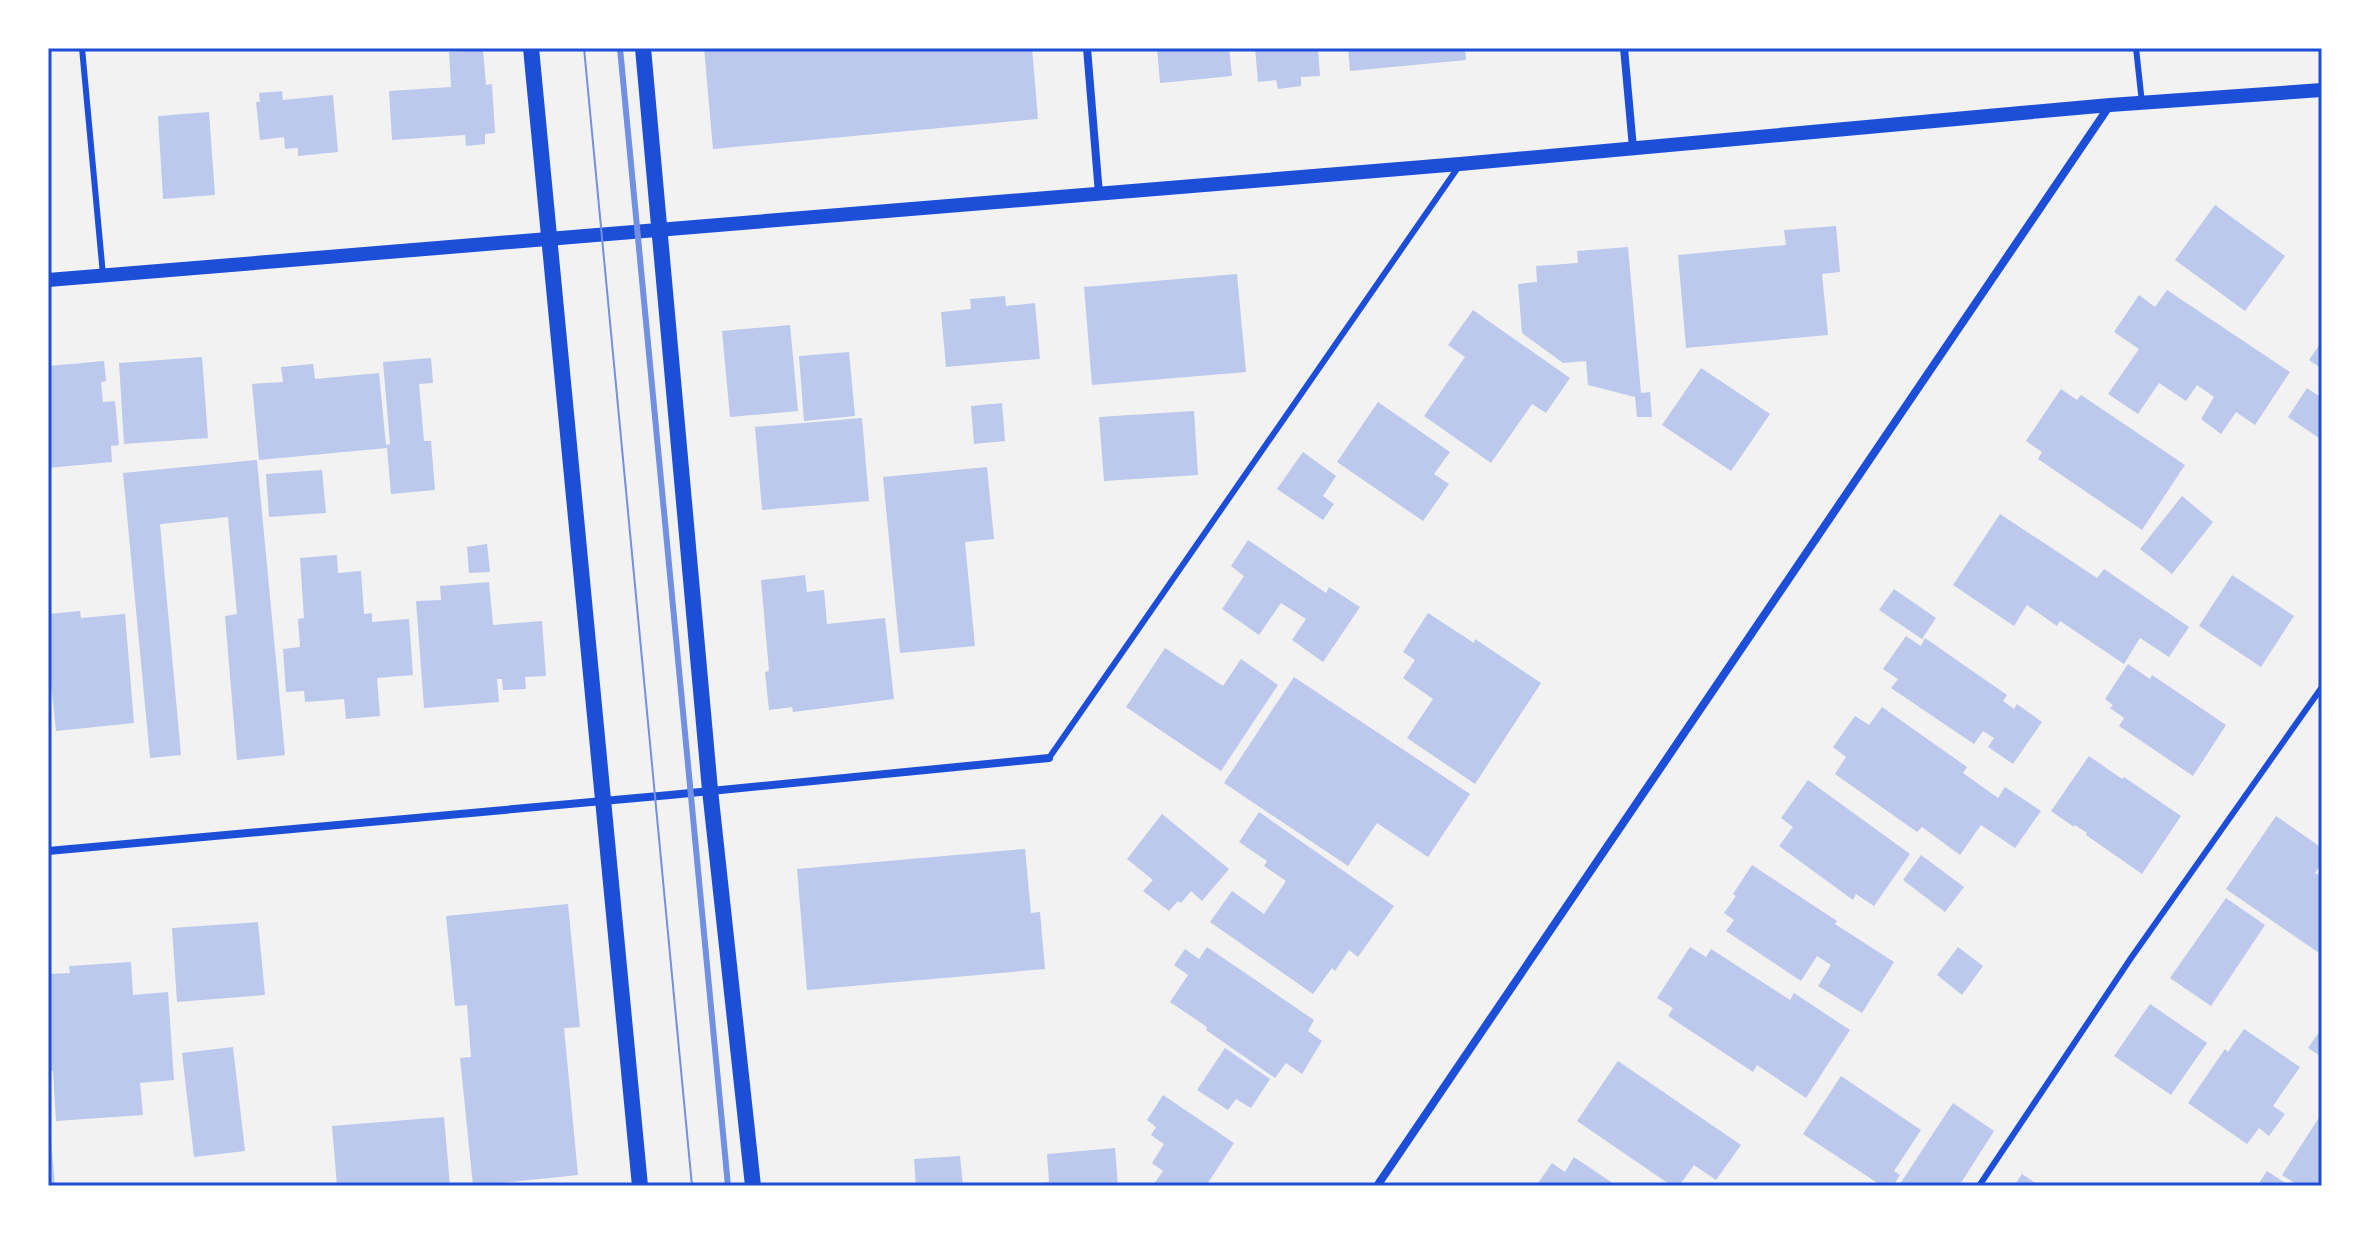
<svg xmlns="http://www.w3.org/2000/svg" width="2370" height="1234" viewBox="0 0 2370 1234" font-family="'DejaVu Sans',sans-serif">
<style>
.building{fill:#bdc9ec}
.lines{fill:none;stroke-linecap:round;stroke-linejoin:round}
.service{stroke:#1d4ed8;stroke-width:6}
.minor{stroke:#1d4ed8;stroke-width:8}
.tertiary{stroke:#1d4ed8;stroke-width:14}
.secondary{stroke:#1d4ed8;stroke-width:16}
.tram{stroke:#7290e2;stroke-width:2}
.rail{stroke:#7290e2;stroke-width:6}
.neatline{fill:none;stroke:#1d4ed8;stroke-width:3}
</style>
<rect width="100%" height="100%" fill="#f2f2f2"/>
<g class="building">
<path d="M704,48H1032L1038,119L713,149Z"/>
<path d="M1157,48H1229L1232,76L1160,83Z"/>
<path d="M1255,48H1318L1320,76L1301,77V86L1278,89L1276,80L1258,82Z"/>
<path d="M1348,48H1465L1466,60L1350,71Z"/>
<path d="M483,50L486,85L492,84L495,133L485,134V144L466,146L465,135L392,140L389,91L451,87L449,52Z"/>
<path d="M282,91L283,100L333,95L338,152L298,156V148L285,149L284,137L260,140L256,102H260L259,93Z"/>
<path d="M209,112L215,195L163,199L158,116Z"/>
<path d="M2215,205L2285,256L2245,311L2175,260Z"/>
<path d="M1836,226L1840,272L1822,274L1828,335L1686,348L1678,255L1786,245L1784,230Z"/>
<path d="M1628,247L1641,393L1650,392L1652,417H1637L1635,397L1588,385L1586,361L1563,363L1522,333L1518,284L1537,282L1536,266L1578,263L1577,251Z"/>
<path d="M1237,274L1246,372L1092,385L1084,287Z"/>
<path d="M2167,290L2290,372L2255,425L2236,412L2221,434L2201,419L2214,397L2197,385L2186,401L2159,383L2138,414L2108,394L2139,349L2114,332L2139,295L2155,307Z"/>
<path d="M1005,296L1006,306L1035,303L1040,359L946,367L941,312L971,309L970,299Z"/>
<path d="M1473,310L1570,378L1546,413L1532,404L1491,463L1424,416L1465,357L1448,345Z"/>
<path d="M790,325L798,411L730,417L722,331Z"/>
<path d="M2322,341V369L2309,360Z"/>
<path d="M849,352L855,416L804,421L799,356Z"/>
<path d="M202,357L208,438L124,444L119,363Z"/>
<path d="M431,358L433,383L419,384L424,441H431L435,490L391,494L387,448L259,460L252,384L283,382L281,367L313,364L315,379L379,373L386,445L390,444L383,362Z"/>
<path d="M104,361L106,381L101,382L103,402L115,401L119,445L111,446L112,462L48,468V366Z"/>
<path d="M1701,368L1770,414L1731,471L1662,425Z"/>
<path d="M2307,388L2322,398V440L2288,417Z"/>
<path d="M2061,389L2077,400L2081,395L2185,465L2142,530L2038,459L2042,452L2026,441Z"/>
<path d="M1378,402L1450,452L1434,474L1449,484L1423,521L1337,462Z"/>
<path d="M1002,403L1005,441L974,444L971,406Z"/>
<path d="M1194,411L1198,475L1104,481L1099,417Z"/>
<path d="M862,418L869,501L762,510L755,427Z"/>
<path d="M1303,452L1336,476L1323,496L1334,504L1323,520L1277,489Z"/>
<path d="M257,460L285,755L237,760L225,616L237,614L228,517L160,524L181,755L150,758L123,473Z"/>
<path d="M987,467L994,539L965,542L975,646L900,653L883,477Z"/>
<path d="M322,470L326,513L269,517L266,474Z"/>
<path d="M2182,496L2213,522L2172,574L2140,549Z"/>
<path d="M2000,514L2097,578L2104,569L2189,627L2169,657L2140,638L2124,664L2060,621L2057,626L2027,605L2014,626L1953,585Z"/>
<path d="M1248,540L1326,593L1329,587L1360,607L1323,662L1292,640L1306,619L1281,603L1259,635L1222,609L1244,576L1231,566Z"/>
<path d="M487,544L490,572L469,573L467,547Z"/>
<path d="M337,555L338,573L361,571L364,614L372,613V622L409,619L413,675L377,678L380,716L346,719L344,699L305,702L304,691L286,692L283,649L300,647L298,619L304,618L300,558Z"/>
<path d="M805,575L807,592L824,590L827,624L885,618L894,699L793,712L792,707L769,710L765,672L769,671L761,580Z"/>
<path d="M2232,575L2294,616L2261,667L2199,626Z"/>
<path d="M489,582L493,625L542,621L546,676L525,677L526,689L503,690L502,679H497L499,702L424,708L416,601L441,600L440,586Z"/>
<path d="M1894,589L1936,618L1922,639L1879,610Z"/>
<path d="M80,611L81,618L125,614L134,723L56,731L48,653V614Z"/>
<path d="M1428,613L1474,643L1475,639L1541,683L1475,784L1407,738L1433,699L1403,678L1415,660L1403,652Z"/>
<path d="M1906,636L1921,646L1925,638L2007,695L2003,701L2014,709L2017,704L2042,722L2013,764L1988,747L1994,738L1983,731L1974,744L1891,688L1898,679L1883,669Z"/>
<path d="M1165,648L1223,686L1241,659L1278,685L1221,771L1126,707Z"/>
<path d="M2128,664L2150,679L2152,675L2226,725L2193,776L2119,726L2124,718L2110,708L2113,705L2105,699Z"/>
<path d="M1294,677L1470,794L1428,857L1377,823L1348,866L1224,783Z"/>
<path d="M1882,707L1967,767L1963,773L1998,798L2005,787L2041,811L2015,848L1981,825L1960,855L1922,827L1917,832L1835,774L1846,757L1833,747L1855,716L1869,725Z"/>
<path d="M2089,756L2122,779L2124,777L2181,816L2142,874L2086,835L2087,833L2075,825L2074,827L2051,811Z"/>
<path d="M1808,780L1910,854L1874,906L1856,894L1853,900L1779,846L1793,827L1781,818Z"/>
<path d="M1259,812L1394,906L1358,957L1349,950L1335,971L1332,968L1313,994L1210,922L1232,891L1264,914L1286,881L1264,866L1267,861L1239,842Z"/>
<path d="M1162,814L1229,869L1202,901L1191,891L1181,903L1178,901L1169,911L1143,891L1153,880L1127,859Z"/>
<path d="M2276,816L2322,848V862L2315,873L2322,877V955L2226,889Z"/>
<path d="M1025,849L1031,913L1040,912L1045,969L807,990L797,869Z"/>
<path d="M1921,855L1964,887L1945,912L1903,880Z"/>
<path d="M1752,865L1837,921L1835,924L1894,962L1862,1013L1818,986L1831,965L1817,956L1801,981L1726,931L1734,920L1724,913L1736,896L1733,894Z"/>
<path d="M2226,898L2265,925L2211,1006L2170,978Z"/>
<path d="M568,904L580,1027L564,1028L578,1175L473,1186L460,1058L471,1057L467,1005L455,1006L446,916Z"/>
<path d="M258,922L265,995L177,1002L172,928Z"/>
<path d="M1207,947L1314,1020L1308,1031L1322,1041L1302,1074L1286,1063L1275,1078L1206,1030L1207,1027L1170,1002L1188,975L1174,965L1185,949L1199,959Z"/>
<path d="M1690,947L1706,957L1711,949L1790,1000L1794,993L1850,1030L1806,1098L1757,1065L1753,1072L1668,1016L1673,1008L1657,998Z"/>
<path d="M1958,947L1983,966L1962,995L1937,975Z"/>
<path d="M131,962L133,995L168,992L174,1080L140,1083L143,1115L56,1121L53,1071L48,1070V974L70,973L69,966Z"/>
<path d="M2150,1004L2207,1043L2171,1095L2114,1056Z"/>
<path d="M2322,1028V1057L2308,1048Z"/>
<path d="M2244,1029L2300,1067L2273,1106L2285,1114L2269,1136L2259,1128L2247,1144L2188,1103L2225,1049L2228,1052Z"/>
<path d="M233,1047L245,1151L194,1157L182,1053Z"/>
<path d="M1225,1048L1270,1079L1251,1108L1236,1099L1228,1110L1197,1090Z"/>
<path d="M1618,1061L1741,1145L1716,1180L1694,1165L1679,1186H1672L1577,1121Z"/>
<path d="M1841,1076L1921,1130L1894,1171L1900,1175L1893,1186H1882L1803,1134Z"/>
<path d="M1163,1095L1234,1143L1206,1186L1154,1184L1163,1171L1152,1163L1164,1144L1151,1135L1156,1127L1147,1120Z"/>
<path d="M1953,1103L1994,1131L1959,1186H1903L1900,1184Z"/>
<path d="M2322,1113V1186H2299L2282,1175Z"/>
<path d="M444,1117L450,1186H337L332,1126Z"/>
<path d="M48,1129H50L55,1186H48Z"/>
<path d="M1115,1148L1118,1186H1039V1183L1049,1182L1047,1154Z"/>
<path d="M960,1156L963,1186H916L914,1159Z"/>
<path d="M1574,1157L1617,1186H1536L1552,1163L1565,1172Z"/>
<path d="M2267,1171L2290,1186H2257Z"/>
<path d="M2022,1174L2040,1186H2014Z"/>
</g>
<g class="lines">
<g class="service">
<path d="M82,48L103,275"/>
<path d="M2136,48L2142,103"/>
<path d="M1049,758L1459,166"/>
<path d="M1979,1186L2131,958L2322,687"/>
</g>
<g class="minor">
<path d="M1087,48L1099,194"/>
<path d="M1624,48L1633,148"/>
<path d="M48,851L670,795L1049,758"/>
<path d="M1377,1186L2110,105"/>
</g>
<path class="tertiary" d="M48,280L1460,164L2110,105L2322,90"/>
<g class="secondary">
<path d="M531,48L640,1186"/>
<path d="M643,48L710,790L753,1186"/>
</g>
<path class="tram" d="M584,48L692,1186"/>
<path class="rail" d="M620,48L728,1186"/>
</g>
<rect width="2370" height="1234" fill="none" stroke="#ffffff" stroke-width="100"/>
<rect x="50" y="50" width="2270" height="1134" class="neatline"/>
</svg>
